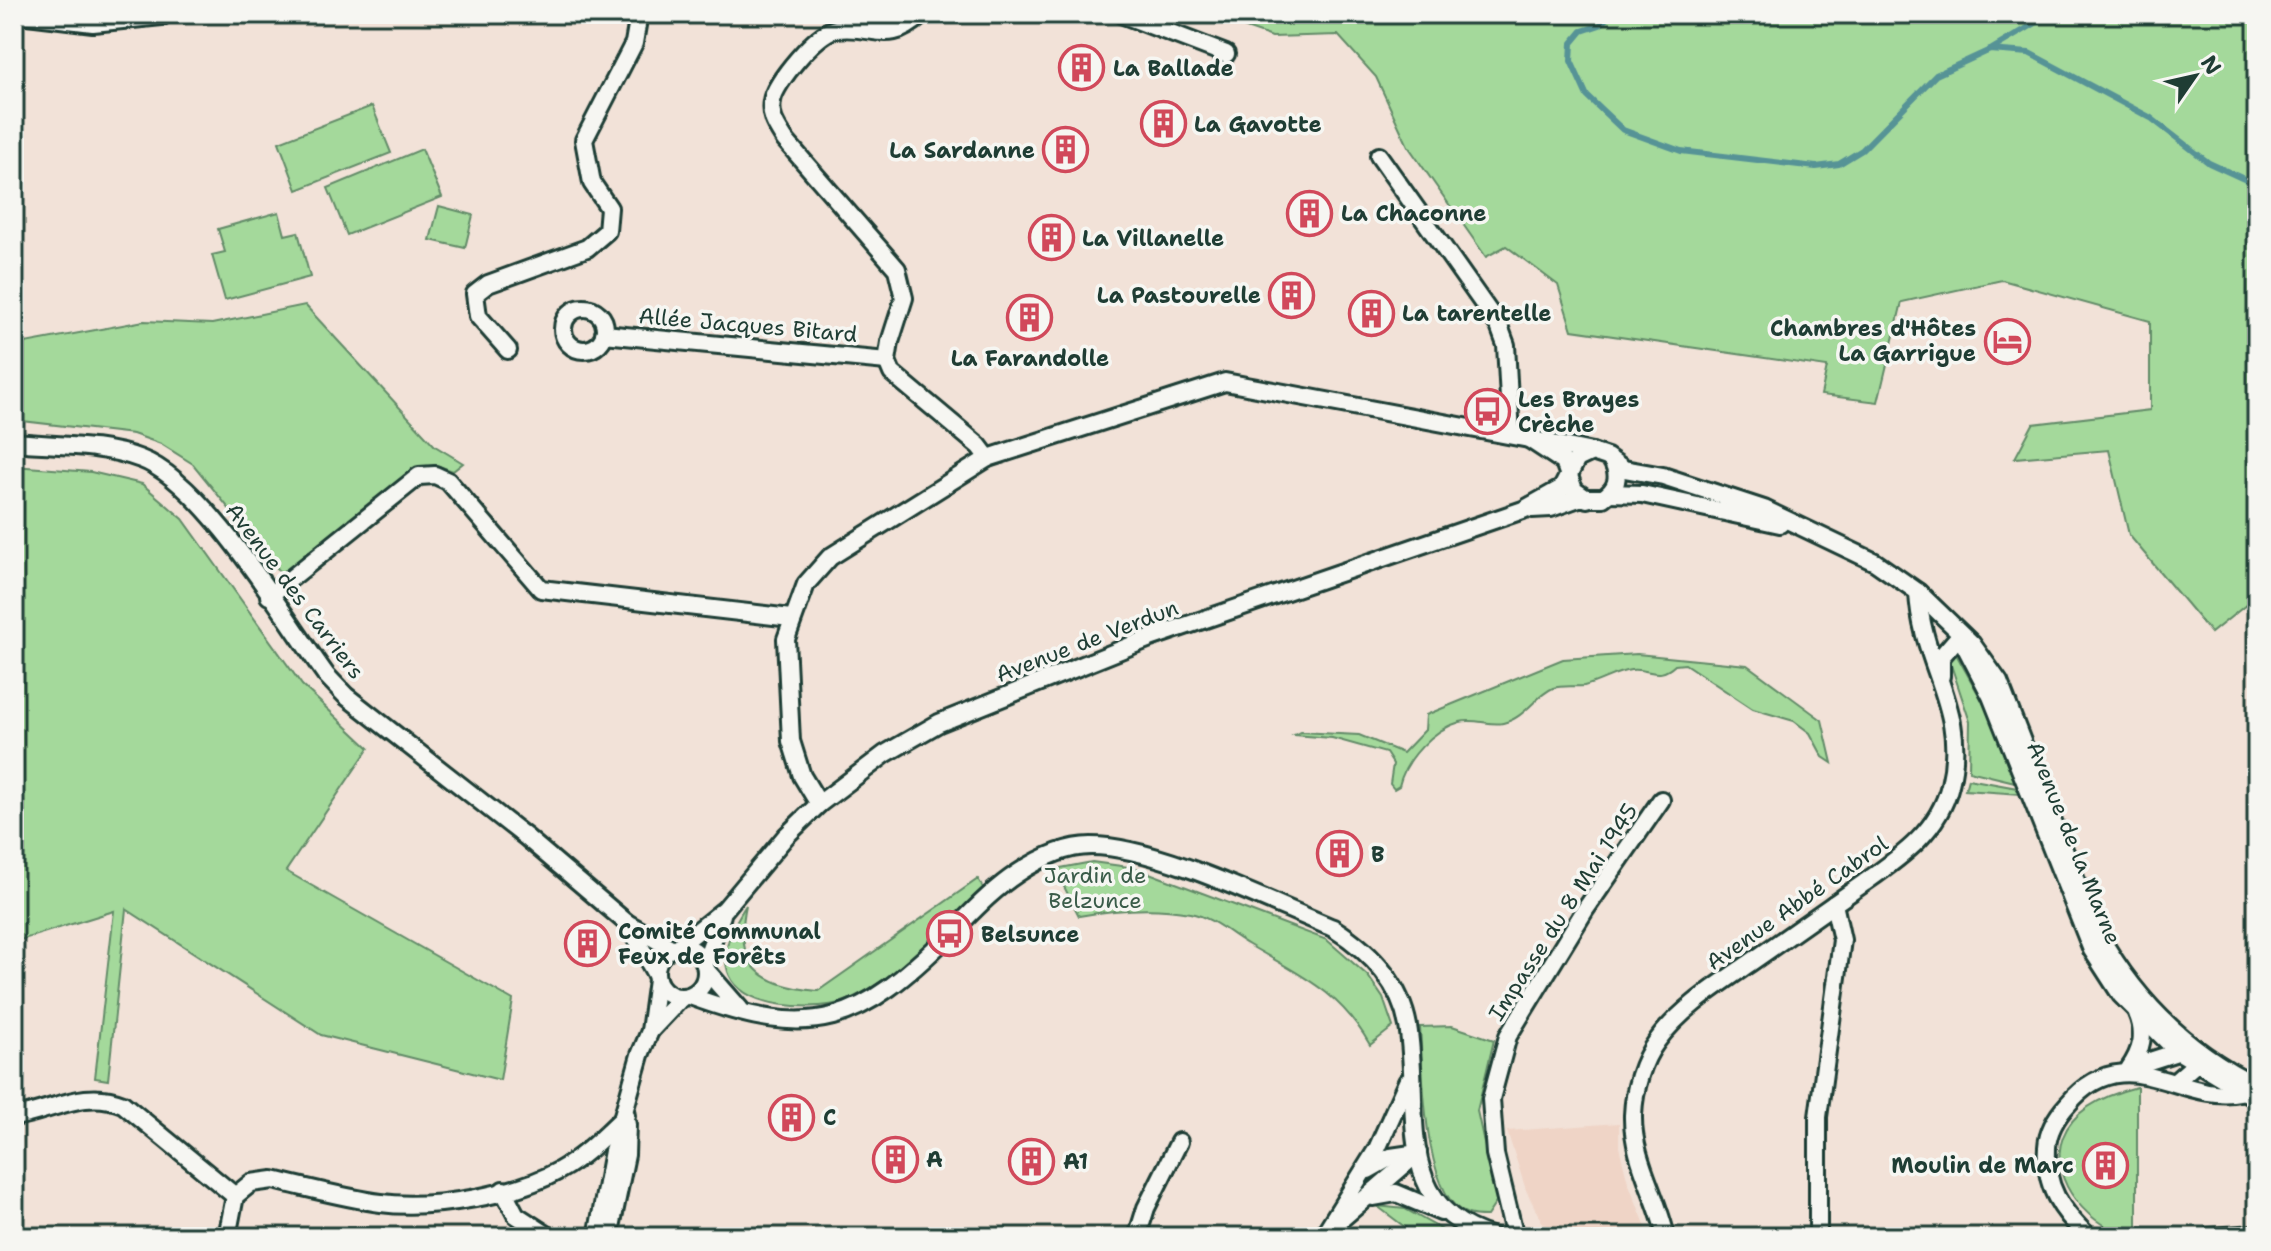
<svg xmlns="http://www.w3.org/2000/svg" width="2271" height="1251" viewBox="0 0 2271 1251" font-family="'Shantell Sans',sans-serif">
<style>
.built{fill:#efd4c6}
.green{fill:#a4d99b;stroke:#628b68;stroke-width:2}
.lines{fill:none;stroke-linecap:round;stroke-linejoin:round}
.stream{stroke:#579396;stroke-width:6}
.street-casing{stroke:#1f3d34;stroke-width:22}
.street{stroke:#f6f6f2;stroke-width:16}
.labels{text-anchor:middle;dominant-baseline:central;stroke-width:7;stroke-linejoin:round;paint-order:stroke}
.poi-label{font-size:22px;font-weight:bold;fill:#1f3d34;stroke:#f6f6f2;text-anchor:start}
.street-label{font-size:22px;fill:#1f3d34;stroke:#f6f6f2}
.park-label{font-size:22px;fill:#3a5c49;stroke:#f6f6f2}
</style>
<rect width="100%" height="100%" fill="#f2e2d8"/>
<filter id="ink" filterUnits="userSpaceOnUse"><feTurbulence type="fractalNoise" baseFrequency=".0125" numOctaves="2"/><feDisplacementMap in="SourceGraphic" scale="16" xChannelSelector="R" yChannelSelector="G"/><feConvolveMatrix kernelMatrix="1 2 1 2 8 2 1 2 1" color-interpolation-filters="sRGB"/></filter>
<g filter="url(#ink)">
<path class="built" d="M1619,1123V1147L1628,1182L1650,1237H1562L1542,1222L1526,1190L1507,1131Z"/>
<g class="green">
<path d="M1206,14H2257V596L2211,633L2129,535L2109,450L2015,458L2033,424L2150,410V321L2002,280L1902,302L1878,402L1821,395L1827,367L1572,330L1558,285L1506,246L1486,257L1408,146L1376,77L1338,35L1272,37Z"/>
<path d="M372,106L391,153L297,190L279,142Z"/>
<path d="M422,149L442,197L347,235L328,188Z"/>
<path d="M439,206L473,215L465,248L430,240Z"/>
<path d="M279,212L285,235L298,232L310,277L225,300L212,255L225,252L218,229Z"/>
<path d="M305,305L435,446L463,463L453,471L436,465L411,471L282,574L193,464L161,444L133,434L14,420V345L144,321L212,324Z"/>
<path d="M14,466L91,472L142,484L183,519L302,685L369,748L286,871L513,1000L500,1080L321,1035L126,909L108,1080L95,1078L114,911L14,942Z"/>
<path d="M1637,654L1747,665L1822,720L1832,763L1823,757L1810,733L1794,721L1753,709L1685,664L1675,665C1658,681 1651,668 1631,670C1615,672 1600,682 1584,686C1575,687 1562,685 1553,688C1535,696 1525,718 1503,723C1490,726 1475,718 1460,722C1433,729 1405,760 1399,786L1394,789L1390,784L1393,764L1386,753L1332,738L1294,735L1300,732L1359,735L1403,753L1425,730L1426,715L1563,659Z"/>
<path d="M1956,654L1989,713L2015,782L1969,771L1970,722L1949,659Z"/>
<path d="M1968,779L2017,788L2020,794L1965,790Z"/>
<path d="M1092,862L1136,868L1327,940L1368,976L1383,998L1393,1027L1370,1045C1340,991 1300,975 1249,945C1230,934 1212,917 1190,913C1153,906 1116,909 1079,916L1055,869Z"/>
<path d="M978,879L984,889C942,928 901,977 848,1000C832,1007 811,1007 794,1006C724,1001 708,963 746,905C733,966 761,986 818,991Z"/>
<path d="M1452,1026L1494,1040L1477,1111L1497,1201L1487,1216C1481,1216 1473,1216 1468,1214C1422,1199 1423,1068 1420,1027Z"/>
<path d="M2137,1087V1237H2133C2093,1230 2046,1182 2063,1137C2074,1107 2109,1094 2137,1087Z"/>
<path d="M1377,1206L1405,1209L1455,1237H1418Z"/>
</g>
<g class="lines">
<g class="stream">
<path d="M1611,14L1600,25L1582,31L1572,43L1571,61L1587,96L1623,130L1681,151L1816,167L1839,164L1862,150L1936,75L1990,50L2029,53L2151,118L2209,163L2257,185"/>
<path d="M1992,49L2051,14"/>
</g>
<defs>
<g id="street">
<path d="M19,14L93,23L162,16"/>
<path d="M923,14C886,47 877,24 836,29C818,31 774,83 772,101C769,117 777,127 785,140L897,269L904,298L890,342L887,361L892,373L979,446L988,458"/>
<path d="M1121,14L1226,54"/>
<path d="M1379,156L1499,326L1506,345L1511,435"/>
<circle cx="584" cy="329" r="21"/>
<path d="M604,334L887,361"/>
<path d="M508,350L478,316L475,294L488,284L587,248L607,231L609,208L592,183L584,140L634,43L639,14"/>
<path d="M14,442C54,446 103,444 141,459C204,482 284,617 326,675L346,696L526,837L627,923"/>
<path d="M1610,493L1642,494L1780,524"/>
<path d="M1587,499L1574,490L1564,462L1529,439L1592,452"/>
<path d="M1532,509L1551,508L1579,498H1603C1617,489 1620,477 1613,463"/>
<path d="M269,596L419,476L435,475L448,481L541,589L791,618"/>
<path d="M1964,644L1991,696L2092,950L2121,995L2176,1050L2257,1099"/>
<path d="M1941,676V657L1960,635"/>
<path d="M819,804L802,776L791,741L786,639L806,584L830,557L988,458L1225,382L1529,439"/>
<path d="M679,946L725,909L786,836L819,804L885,754L939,723L1150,638L1523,510L1562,488L1577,459L1592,452L1607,457L1624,469L1663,476L1764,509L1875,562L1918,592L1972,644L1999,682L2092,922C2130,995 2182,1049 2257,1086"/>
<circle cx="681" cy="972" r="25"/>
<path d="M705,962L722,915"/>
<path d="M706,970L740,1009"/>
<path d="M655,973L627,923L671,948"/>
<path d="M657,980L650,1031L682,997"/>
<path d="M690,996C815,1042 859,1024 950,934C972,912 992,890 1018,873C1039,859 1065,846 1091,846C1157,846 1269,902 1333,928C1368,950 1400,982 1408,1026C1422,1107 1390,1209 1494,1237"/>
<path d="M2131,1067L2193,1047L2192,1067L2175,1082"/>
<path d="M2129,1069C2142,1050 2146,1034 2137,1013"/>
<path d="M14,1117C53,1111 84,1088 123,1104L235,1196"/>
<path d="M1368,1170L1391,1157L1418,1153"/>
<path d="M503,1190L516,1215L550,1237"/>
<path d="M1373,1197L1396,1193L1441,1212"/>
<path d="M1338,1222L1418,1153"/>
<path d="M1326,1231L1377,1149L1407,1082"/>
<path d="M227,1237L235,1196L251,1183L273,1180C309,1188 345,1198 381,1203C432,1210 516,1195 560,1170C585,1156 606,1134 626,1115"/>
<path d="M597,1237L613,1151L640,1055L650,1031"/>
<path d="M609,1237L626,1155L627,1124"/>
<path d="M1137,1237L1146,1208L1179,1142"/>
<path d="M1515,1237L1495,1154L1491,1099L1508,1036L1585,910L1661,800"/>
<path d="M1666,1237C1657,1195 1632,1159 1633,1115C1634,1090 1642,1061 1657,1041C1680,1009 1718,985 1750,963C1788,936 1826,910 1864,883C1901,857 1939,831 1950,785C1969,709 1921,665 1918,592"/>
<path d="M1818,1237V1117L1842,940L1834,904"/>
<path d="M2089,1237C2061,1211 2044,1186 2047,1147C2048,1130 2057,1116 2068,1104C2125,1036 2180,1104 2240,1092"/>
<path d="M2210,1237L2257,1234"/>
</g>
</defs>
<use href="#street" class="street-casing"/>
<use href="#street" class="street"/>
</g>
</g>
<defs>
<symbol id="building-ring" viewBox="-11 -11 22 22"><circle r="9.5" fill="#f6f6f2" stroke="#d1495b" stroke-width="1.5"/><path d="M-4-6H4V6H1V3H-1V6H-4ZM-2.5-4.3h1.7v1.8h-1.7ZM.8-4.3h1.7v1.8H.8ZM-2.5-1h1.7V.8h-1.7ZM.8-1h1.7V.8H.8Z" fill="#d1495b"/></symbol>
<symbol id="hotel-ring" viewBox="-11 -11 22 22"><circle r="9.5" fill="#f6f6f2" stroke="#d1495b" stroke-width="1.5"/><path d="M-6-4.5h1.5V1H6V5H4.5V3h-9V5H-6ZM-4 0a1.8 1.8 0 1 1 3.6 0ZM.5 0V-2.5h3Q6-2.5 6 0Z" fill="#d1495b"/></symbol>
<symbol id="bus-ring" viewBox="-11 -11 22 22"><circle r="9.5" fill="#f6f6f2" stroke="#d1495b" stroke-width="1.5"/><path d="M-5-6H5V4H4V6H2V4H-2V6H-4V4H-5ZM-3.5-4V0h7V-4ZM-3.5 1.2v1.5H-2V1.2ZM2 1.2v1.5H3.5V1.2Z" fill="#d1495b"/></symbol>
</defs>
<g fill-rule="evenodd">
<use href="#building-ring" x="1056" y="42" width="51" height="51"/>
<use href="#building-ring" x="1138" y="98" width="51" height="51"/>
<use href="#building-ring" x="1040" y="124" width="51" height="51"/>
<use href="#building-ring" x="1284" y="188" width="51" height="51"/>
<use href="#building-ring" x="1026" y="212" width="51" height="51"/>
<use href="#building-ring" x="1266" y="270" width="51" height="51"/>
<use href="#building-ring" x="1346" y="288" width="51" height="51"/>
<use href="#building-ring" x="1004" y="292" width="51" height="51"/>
<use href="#hotel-ring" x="1982" y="316" width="51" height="51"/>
<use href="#bus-ring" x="1462" y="386" width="51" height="51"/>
<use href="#building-ring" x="1314" y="828" width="51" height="51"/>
<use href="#bus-ring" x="924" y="908" width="51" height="51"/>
<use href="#building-ring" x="562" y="918" width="51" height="51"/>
<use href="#building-ring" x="766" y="1092" width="51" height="51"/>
<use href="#building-ring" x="870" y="1134" width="51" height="51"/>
<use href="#building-ring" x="1006" y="1136" width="51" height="51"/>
<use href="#building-ring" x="2080" y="1140" width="51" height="51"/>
</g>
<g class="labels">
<g class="poi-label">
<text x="1113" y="68">La Ballade</text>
<text x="1194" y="124">La Gavotte</text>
<text x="1035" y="150" text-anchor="end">La Sardanne</text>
<text x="1341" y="213">La Chaconne</text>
<text x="1082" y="238">La Villanelle</text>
<text x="1261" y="295" text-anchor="end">La Pastourelle</text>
<text x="1402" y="313">La tarentelle</text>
<text x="1976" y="328" text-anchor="end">Chambres d'Hôtes<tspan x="1976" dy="25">La Garrigue</tspan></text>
<text x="1030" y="358" text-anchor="middle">La Farandolle</text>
<text x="1518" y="399">Les Brayes<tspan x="1518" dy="25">Crèche</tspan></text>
<text x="1371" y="854">B</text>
<text x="618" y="931">Comité Communal<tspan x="618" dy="25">Feux de Forêts</tspan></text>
<text x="981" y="934">Belsunce</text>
<text x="823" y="1117">C</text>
<text x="926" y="1159">A</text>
<text x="1063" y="1161">A1</text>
<text x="2074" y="1165" text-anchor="end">Moulin de Marc</text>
</g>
<g class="street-label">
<text transform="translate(748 325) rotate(5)">Allée Jacques Bitard</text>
<text transform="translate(295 591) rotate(53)">Avenue des Carriers</text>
<text transform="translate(1087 641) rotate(-21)">Avenue de Verdun</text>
<text transform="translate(2074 843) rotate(68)">Avenue de la Marne</text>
<text transform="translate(1797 903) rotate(-35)">Avenue Abbé Cabrol</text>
<text transform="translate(1563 912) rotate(-57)">Impasse du 8 Mai 1945</text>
</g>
<g class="park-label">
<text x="1095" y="875">Jardin de<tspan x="1095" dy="25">Belzunce</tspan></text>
</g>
</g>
<rect width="2271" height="1251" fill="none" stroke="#f6f6f2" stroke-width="48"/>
<rect x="24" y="24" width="2223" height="1203" fill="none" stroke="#1f3d34" stroke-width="3" filter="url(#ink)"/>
<g transform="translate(2195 76) rotate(56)" stroke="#f6f6f2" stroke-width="6" paint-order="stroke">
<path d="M0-6L14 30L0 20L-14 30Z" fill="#1f3d34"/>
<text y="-12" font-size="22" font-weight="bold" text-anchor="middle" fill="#1f3d34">N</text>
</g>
</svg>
